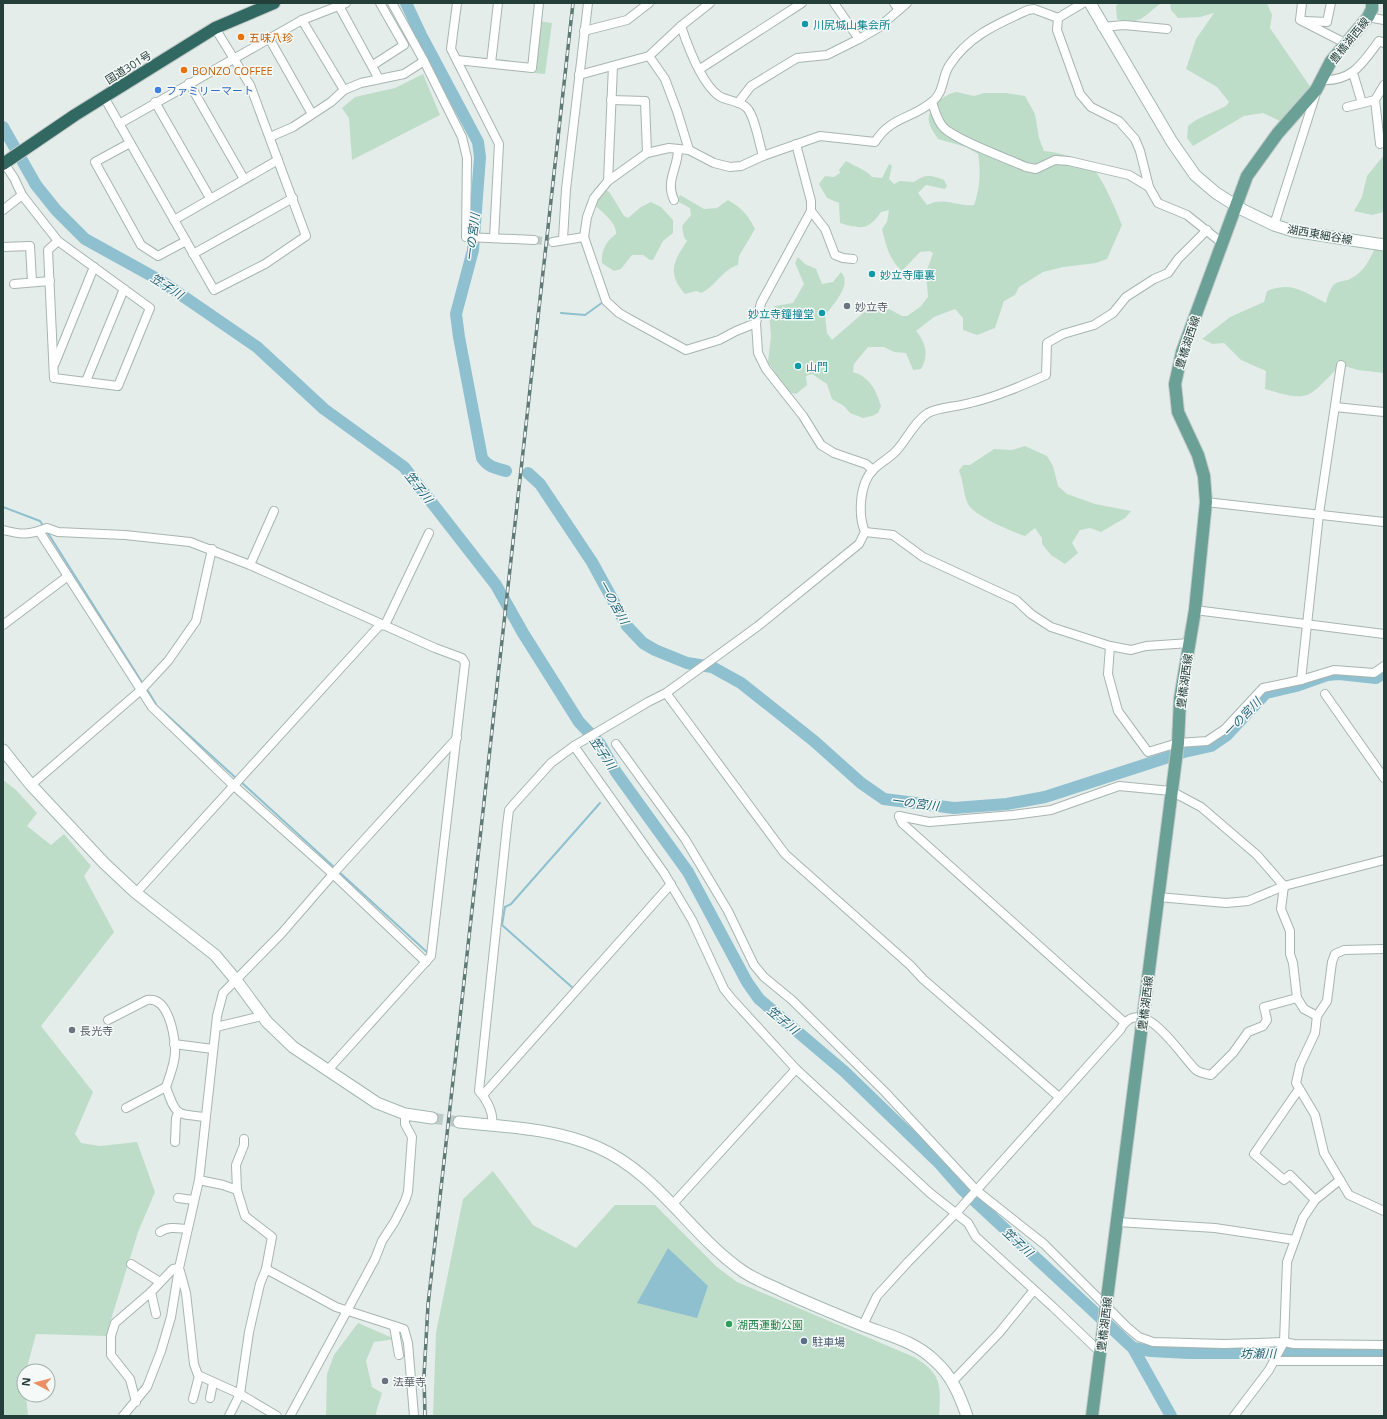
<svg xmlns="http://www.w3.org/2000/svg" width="1387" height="1419" viewBox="0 0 1387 1419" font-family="'Open Sans','Noto Sans JP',sans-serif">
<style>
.green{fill:#beddc9}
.water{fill:#8fc0cf}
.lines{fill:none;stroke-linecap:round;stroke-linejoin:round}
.stream{stroke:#8fc0cf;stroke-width:2}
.river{stroke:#8fc0cf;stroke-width:12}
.street-tunnel{stroke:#becac7;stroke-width:8;stroke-dasharray:8 4;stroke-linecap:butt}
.secondary-tunnel{stroke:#becac7;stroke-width:11;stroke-dasharray:11 5.5;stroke-linecap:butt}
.street-casing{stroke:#a7b5b1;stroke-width:10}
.secondary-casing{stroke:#a3b8b2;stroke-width:13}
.primary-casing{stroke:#c2c9c8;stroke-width:14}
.highway-casing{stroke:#c2c9c8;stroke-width:14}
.street{stroke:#fff;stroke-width:8}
.secondary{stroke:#fff;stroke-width:11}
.primary{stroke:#6ba097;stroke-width:12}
.highway{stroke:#316962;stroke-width:12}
.rail-casing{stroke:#5f7974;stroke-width:3.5}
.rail{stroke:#f5f9f7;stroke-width:2;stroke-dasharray:6;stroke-linecap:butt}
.culture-dot{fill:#0f9aa8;stroke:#f5f9f7;stroke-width:1.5}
.food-dot{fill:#e8710a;stroke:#f5f9f7;stroke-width:1.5}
.shop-dot{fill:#3f7fe0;stroke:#f5f9f7;stroke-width:1.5}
.worship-dot{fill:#6b7280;stroke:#f5f9f7;stroke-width:1.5}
.leisure-dot{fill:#2e9e5b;stroke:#f5f9f7;stroke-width:1.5}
.service-dot{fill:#5c6f8a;stroke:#f5f9f7;stroke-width:1.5}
.labels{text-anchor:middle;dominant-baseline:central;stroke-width:3;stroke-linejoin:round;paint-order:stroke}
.culture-label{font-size:11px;fill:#0d838f;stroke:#f5f9f7;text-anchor:start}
.food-label{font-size:11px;fill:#c56008;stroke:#f5f9f7;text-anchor:start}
.street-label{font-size:11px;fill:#243e39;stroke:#f5f9f7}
.shop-label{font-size:11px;fill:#366cbe;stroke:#f5f9f7;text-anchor:start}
.worship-label{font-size:11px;fill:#5b616d;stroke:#f5f9f7;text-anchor:start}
.leisure-label{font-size:11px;fill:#27864d;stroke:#f5f9f7;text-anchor:start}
.service-label{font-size:11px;fill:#4e5e75;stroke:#f5f9f7;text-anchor:start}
.water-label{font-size:12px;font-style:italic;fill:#206278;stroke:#f5f9f7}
</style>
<rect width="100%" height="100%" fill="#e4edea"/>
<g class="green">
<path d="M1119,3H1161C1145,15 1139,27 1117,19L1116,6Z"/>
<path d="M1170,3H1267L1272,15L1270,28L1309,85L1316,90L1286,124L1263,113L1244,116L1193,146L1187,138L1188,126L1196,120L1226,106L1229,102L1217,87L1186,69L1196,39L1214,13L1200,17L1178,18L1171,10Z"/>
<path d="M539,21L552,23L545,74L534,73Z"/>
<path d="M423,74L440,115L352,160L349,118L342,108L355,97L395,88Z"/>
<path d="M957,92L974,96L984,93H1006L1025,96L1035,114L1039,138L1044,151C1056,152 1078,157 1089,165C1101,173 1116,210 1122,225L1107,259L1096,263L1063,267L1043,272L1019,287L1015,295L1004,301L995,328L977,335L963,330V318L955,309L934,317L916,331C926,342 929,356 921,369L913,370L906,353L894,352L884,347H868L854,364L853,372C870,377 876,390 881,406L878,413L872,416L863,418L850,413L844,406L832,399L827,384L812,374L806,376L807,385L796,394L788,392L768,362L771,336L769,314L775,306L793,303L804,284L795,263L798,257L805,264L816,269L822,284L833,282L841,272C853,285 832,305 825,316L827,333L832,340L863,313L872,307L880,304L902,316H907L920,307L928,297L926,273L933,253L930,251L920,252L902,271C889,260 886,245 882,229L887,222L889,210L881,212C868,231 861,229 840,223L839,203L827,198L819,184L825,176L834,177L840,173L839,170L846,161C854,166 867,170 872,177L882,178L889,164L892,166L889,179L894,184L900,181L914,182C925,174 931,175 944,180L947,186L945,189L926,185L918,193L927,205C944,196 958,207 974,205C980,188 981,172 978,154L966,147L938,139C935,134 930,128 929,122C926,109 945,93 957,92Z"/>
<path d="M1384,155V212L1372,215L1354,211L1362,197L1367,176Z"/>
<path d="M605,189L610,193L624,216L628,218L641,207L651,202L661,207L673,220V233L663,241L653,260H650L643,255H632L621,269L614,271L602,263C601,251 606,241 616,234C617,222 601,212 593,203Z"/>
<path d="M680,195L704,209L717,208L728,200C742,208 748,215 755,229L739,256L738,265C722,270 716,286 701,293L696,291L685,294C667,273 673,262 687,241L684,237L682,226L691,215L690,208L677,201Z"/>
<path d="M1377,244L1384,245V373L1358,370L1341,365C1308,396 1313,404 1265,389L1266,371L1241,360L1224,343L1213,344L1202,339L1230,317L1264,302L1267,291C1291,281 1304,292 1326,303C1334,271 1341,289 1359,273C1368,265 1372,254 1377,244Z"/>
<path d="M1025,446L1047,456L1053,466L1058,486L1067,494L1095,504L1131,511L1125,518L1101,532L1090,528L1080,530L1072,543L1078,553L1065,564L1051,555L1042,544V538L1035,528L1025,536C1013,532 974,516 968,504C963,494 964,482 959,471L963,465H970L994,449L1012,450Z"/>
<path d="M3,780L16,790L37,813L27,826L51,845L64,834L91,866L84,876L114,932L41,1026L93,1092L75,1134L81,1143L100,1146L137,1142L155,1192L138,1232L106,1336L36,1334L26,1371H24V1395H26L28,1416H3Z"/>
<path d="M493,1171L533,1225L576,1248L615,1205H655L717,1267L737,1282L914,1357C942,1374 941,1385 939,1416H433L436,1333L463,1199Z"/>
<path d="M358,1323L395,1339L374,1342L366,1361L372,1387L382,1393L376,1413L377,1416H326L327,1374L334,1355Z"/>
</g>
<path class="water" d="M668,1248L708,1286L697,1318L637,1303Z"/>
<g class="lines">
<g class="stream">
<path d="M561,313L585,315L603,302"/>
<path d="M3,507L40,521L44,527"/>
<path d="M46,530L143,684"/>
<path d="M148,691L157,706L179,726"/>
<path d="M179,726L237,779"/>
<path d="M241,782L335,868"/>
<path d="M338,871L429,954"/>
<path d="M574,989L502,925L505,907L511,904L600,803"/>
</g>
<g class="river">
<path d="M406,3L421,35L478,142L480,157L473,250L456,314L459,337L482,458C488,467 495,468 506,471"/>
<path d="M3,127L36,185L56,210L85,239L161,281L257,347L324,409L404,467L496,585L523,633L579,722L600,744L616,772L688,872L747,982L759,999L845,1072L940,1164L962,1189L1133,1348L1171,1416"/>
<path d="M528,473L540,484L592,562L627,626L643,643L655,650L687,663L712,667L741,683L814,741L861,783L884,799L954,808L1007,804L1045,797L1184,752L1211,746L1227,735L1266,693L1296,686L1327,675L1339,674L1376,678L1384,673"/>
<path d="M1133,1348L1151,1351L1188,1353H1384"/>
</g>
<path class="street-tunnel" d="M534,240L553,242"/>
<path class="secondary-tunnel" d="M432,1118L459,1122"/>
<defs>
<g id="street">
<path d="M392,3L424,61"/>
<path d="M457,3L451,49L499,144L494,238"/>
<path d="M834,3L859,39"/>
<path d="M894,3L899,10"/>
<path d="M1302,3L1300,20L1345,43"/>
<path d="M339,6L379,79"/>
<path d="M1368,17L1384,20"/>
<path d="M1058,18L1057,30L1080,94L1091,107L1119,121L1135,139L1140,151L1149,187L1158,203L1187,215L1222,243"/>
<path d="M302,20L344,90"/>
<path d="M1305,21L1327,22L1331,3"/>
<path d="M681,26C688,47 701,83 719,96C727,101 741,101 747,108C755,117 759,143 763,156"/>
<path d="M1102,27L1124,25L1167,29"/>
<path d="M584,31L627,20L649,3"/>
<path d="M269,38L312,114"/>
<path d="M649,56L665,79L677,111L689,150"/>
<path d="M457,60L532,68L539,3"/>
<path d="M491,63L498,3"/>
<path d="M373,65L404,45L380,3"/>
<path d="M700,69L802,3"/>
<path d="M1353,73L1362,103"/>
<path d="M579,75L649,56L681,26L710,3"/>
<path d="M1320,80C1352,82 1362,64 1379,41L1384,43"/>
<path d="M189,83L244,179"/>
<path d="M104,97L214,290L265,264L306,236L250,85L215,28"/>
<path d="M611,100L645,101L647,153"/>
<path d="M155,102L210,198"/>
<path d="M932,102C935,111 937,121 944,128C958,141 1006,158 1026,167L1036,169L1055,160L1069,161L1129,175L1149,187"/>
<path d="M738,103L751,86L797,58L827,55L859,39L878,28L907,3"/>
<path d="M1347,107L1375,100"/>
<path d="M119,124L302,20L346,3"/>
<path d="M270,137L293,127L331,102L344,90L361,83L404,74L424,61L462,137L467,158L466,237L534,240"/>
<path d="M130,143L95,162L141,245L158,256L186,241"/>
<path d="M796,144L811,201V211L761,303L756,323L758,353L766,369L803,416L821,445L834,453L866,464L873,470"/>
<path d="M1380,144L1375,100L1384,85"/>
<path d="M4,163L14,178L22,195L58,241L150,308L118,386L54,378L48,250L58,241"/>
<path d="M608,181L613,66"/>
<path d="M674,200C665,180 678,169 678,149"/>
<path d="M3,210L22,195"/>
<path d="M811,211L825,229L835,255L843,258L853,259"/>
<path d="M174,220L278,160"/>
<path d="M1274,225L1316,93"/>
<path d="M563,239L566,189L588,3"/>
<path d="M553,242L584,237"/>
<path d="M3,247L30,246L32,282"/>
<path d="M193,254L293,198"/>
<path d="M14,284L50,281"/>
<path d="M756,323L736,331L719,340L686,350L633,321L619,313L606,301L584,237L587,217L594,198L608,181L647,153L669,148L689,150L714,163L730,167L741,166L763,156L820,136L875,142C891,116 913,119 933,101C944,92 942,77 949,66C968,36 997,24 1028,10L1034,9L1058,18L1083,3"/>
<path d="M55,363L94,267"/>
<path d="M86,381L124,289"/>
<path d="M1335,407L1384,412"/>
<path d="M1206,502L1384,522"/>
<path d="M3,530C22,535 29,535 47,528L58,532L125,535L190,542L250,565L435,648L462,658L465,663L431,956L327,1071"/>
<path d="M39,531L152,707L233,785L333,874L426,962"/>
<path d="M865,532L893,535L923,557L1016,600L1031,614L1051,627L1110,646L1131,650L1146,646L1190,643"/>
<path d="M250,565L274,511"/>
<path d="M1195,610L1384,634"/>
<path d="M3,625L68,576"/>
<path d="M385,625L429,533"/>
<path d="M1110,646L1108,674L1118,711L1148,752L1178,743L1207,741L1225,729L1263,688L1301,680L1334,670L1374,673L1384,666"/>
<path d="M1301,680L1319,514L1341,365"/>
<path d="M666,693L785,854L910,965L923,979L1059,1097"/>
<path d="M1325,694L1384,778"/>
<path d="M616,744L685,839L728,911L754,965L764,977L792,1000L885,1092L977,1191L1044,1244L1127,1327L1139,1337L1153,1342L1224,1344L1284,1342L1294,1344L1384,1345"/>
<path d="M574,746L664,873L692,920L724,989L732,999L796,1069L930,1193L968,1223L976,1237L1053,1307L1100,1352"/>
<path d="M31,785L141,690L168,661L196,621L212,549"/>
<path d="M899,816L929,822L1013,815L1051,810L1119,786L1171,791L1201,807L1257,855L1284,886L1281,909L1290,931V954L1293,963L1297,998L1304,1009L1317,1016"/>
<path d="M899,816L902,823L1124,1022"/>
<path d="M136,893L379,626L385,625"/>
<path d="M1158,897L1226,903L1248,901L1284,886L1384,860"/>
<path d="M1384,949L1344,950L1335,954L1332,962L1327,1001L1317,1016L1315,1033L1300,1065L1296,1083L1315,1115L1324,1153L1349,1195L1384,1211"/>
<path d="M108,1020L147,1000C168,996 174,1033 175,1048C176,1061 170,1075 166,1087"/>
<path d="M216,1027L262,1016"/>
<path d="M174,1044L213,1049"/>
<path d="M1299,1089L1254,1154L1284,1180L1290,1175L1315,1200"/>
<path d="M483,1095L671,884"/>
<path d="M126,1108L166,1087C176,1116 176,1114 205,1117"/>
<path d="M492,1125C494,1113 487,1100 479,1091L507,826L509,810L513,805L551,763L574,746L648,702L666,693L758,626L859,544L865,532C858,515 859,483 874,469C881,462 890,458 897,450C907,439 915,421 928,413C939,407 957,407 970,403C996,397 1021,386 1046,375L1047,343L1063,334L1094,325L1113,313L1126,297L1154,279L1168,273L1178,259L1207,230"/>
<path d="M175,1142L176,1118L178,1113"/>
<path d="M199,1180L223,1185L237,1190L245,1216L272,1237L266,1269L260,1284L249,1332L240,1394L229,1416"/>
<path d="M237,1190L236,1165L244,1145V1139"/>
<path d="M178,1198L194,1200"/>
<path d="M672,1205L796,1069"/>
<path d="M1117,1222L1215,1228L1295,1240"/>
<path d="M160,1232C168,1226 177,1228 187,1229"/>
<path d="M131,1264L160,1282"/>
<path d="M266,1269L336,1307L404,1329L408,1343L414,1416"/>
<path d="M180,1271L186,1293L194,1364L198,1375L240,1394L277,1416"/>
<path d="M151,1292L156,1314"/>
<path d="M863,1325L877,1296L908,1262L956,1213L1120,1030C1142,990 1180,1055 1196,1070C1200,1073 1206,1074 1211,1075L1233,1053L1248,1032L1263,1026L1267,1020L1264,1007L1297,998"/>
<path d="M394,1326L399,1355"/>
<path d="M1275,1361H1384"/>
<path d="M953,1381L999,1333L1034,1290"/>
<path d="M210,1398L213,1383"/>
<path d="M193,1399L199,1376"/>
<path d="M136,1402L130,1379L111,1355V1336L115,1323L151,1292L173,1269L179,1268"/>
<path d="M123,1416L147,1387L161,1351L171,1317L179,1268L199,1180L217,1016L223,993L281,934L333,874L457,738"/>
<path d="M290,1416L375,1259L382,1241L395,1221L405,1201L408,1192L412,1137L405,1124V1114"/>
<path d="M1234,1416L1269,1370L1284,1342L1287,1262L1303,1218L1315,1200L1340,1180"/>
</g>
<g id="secondary">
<path d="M1090,3L1172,142L1195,175L1216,193L1243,210L1274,225L1293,231L1384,245"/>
<path d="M3,750L31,785L104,863L136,893L215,955L236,980L267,1022L293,1047L377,1103L405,1114L432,1118"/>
<path d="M459,1122C506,1127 553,1128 597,1147C658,1173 691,1236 744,1272C756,1280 770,1285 782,1291C808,1303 835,1314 862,1325C887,1335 915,1341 935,1361C952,1376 960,1396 967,1416"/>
</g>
<path id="primary" d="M1092,1416L1178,743L1180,699L1195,610L1206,502L1204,476L1198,455L1178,412L1175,384L1182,352L1247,176L1278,133L1316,90L1331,61L1368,17L1372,9V3"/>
<path id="highway" d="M3,164L75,115L215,28L274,3"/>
</defs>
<use href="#street" class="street-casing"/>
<use href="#secondary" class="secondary-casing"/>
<use href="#primary" class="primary-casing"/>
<use href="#highway" class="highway-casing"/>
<use href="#street" class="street"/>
<use href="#secondary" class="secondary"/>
<use href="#primary" class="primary"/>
<use href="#highway" class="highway"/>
<defs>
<path id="rail" d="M425,1416L424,1376L428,1305L573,3"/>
</defs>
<use href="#rail" class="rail-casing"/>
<use href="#rail" class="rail"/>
</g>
<g class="culture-dot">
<circle cx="805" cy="24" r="4"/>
<circle cx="872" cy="274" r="4"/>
<circle cx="822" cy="313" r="4"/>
<circle cx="798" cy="366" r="4"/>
</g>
<g class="food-dot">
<circle cx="241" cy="37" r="4"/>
<circle cx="184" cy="70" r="4"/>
</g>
<circle class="shop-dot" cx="158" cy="90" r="4"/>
<g class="worship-dot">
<circle cx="847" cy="306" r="4"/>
<circle cx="72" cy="1030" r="4"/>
<circle cx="385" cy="1381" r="4"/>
</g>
<circle class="leisure-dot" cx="729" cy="1324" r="4"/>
<circle class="service-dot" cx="804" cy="1341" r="4"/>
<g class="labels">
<g class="culture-label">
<text x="813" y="24">川尻城山集会所</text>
<text x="880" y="274">妙立寺庫裏</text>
<text x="814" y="313" text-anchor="end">妙立寺鐘撞堂</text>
<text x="806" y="366">山門</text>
</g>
<g class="food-label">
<text x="249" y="37">五味八珍</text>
<text x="192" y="70">BONZO COFFEE</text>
</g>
<g class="street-label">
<text transform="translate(1349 40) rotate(-51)">豊橋湖西線</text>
<text transform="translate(128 67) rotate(-32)">国道301号</text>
<text transform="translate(1320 234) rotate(10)">湖西東細谷線</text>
<text transform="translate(1187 342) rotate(-72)">豊橋湖西線</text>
<text transform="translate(1184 681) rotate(-82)">豊橋湖西線</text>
<text transform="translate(1145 1003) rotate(-83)">豊橋湖西線</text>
<text transform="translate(1104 1324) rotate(-83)">豊橋湖西線</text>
</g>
<g class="shop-label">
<text x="166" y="90">ファミリーマート</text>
</g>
<g class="worship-label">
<text x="855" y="306">妙立寺</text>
<text x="80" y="1030">長光寺</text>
<text x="393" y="1381">法華寺</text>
</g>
<g class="leisure-label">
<text x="737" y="1324">湖西運動公園</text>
</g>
<g class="service-label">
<text x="812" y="1341">駐車場</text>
</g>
<g class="water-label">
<text transform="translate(472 237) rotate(-83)">一の宮川</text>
<text transform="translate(167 286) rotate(33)">笠子川</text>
<text transform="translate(419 487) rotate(52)">笠子川</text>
<text transform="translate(614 602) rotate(61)">一の宮川</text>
<text transform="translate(1242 717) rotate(-46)">一の宮川</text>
<text transform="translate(603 753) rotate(56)">笠子川</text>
<text transform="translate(915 803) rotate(7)">一の宮川</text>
<text transform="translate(783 1020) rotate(40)">笠子川</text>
<text transform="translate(1018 1242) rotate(43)">笠子川</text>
<text x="1258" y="1353">坊瀬川</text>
</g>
</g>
<rect width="1387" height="1419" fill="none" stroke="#243e39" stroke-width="8"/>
<g transform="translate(36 1383) rotate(277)"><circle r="19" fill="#f5f9f7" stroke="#a1aeab"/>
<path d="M0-3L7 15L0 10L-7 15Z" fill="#ec9063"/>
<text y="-6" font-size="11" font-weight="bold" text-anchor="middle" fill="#243e39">N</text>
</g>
</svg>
